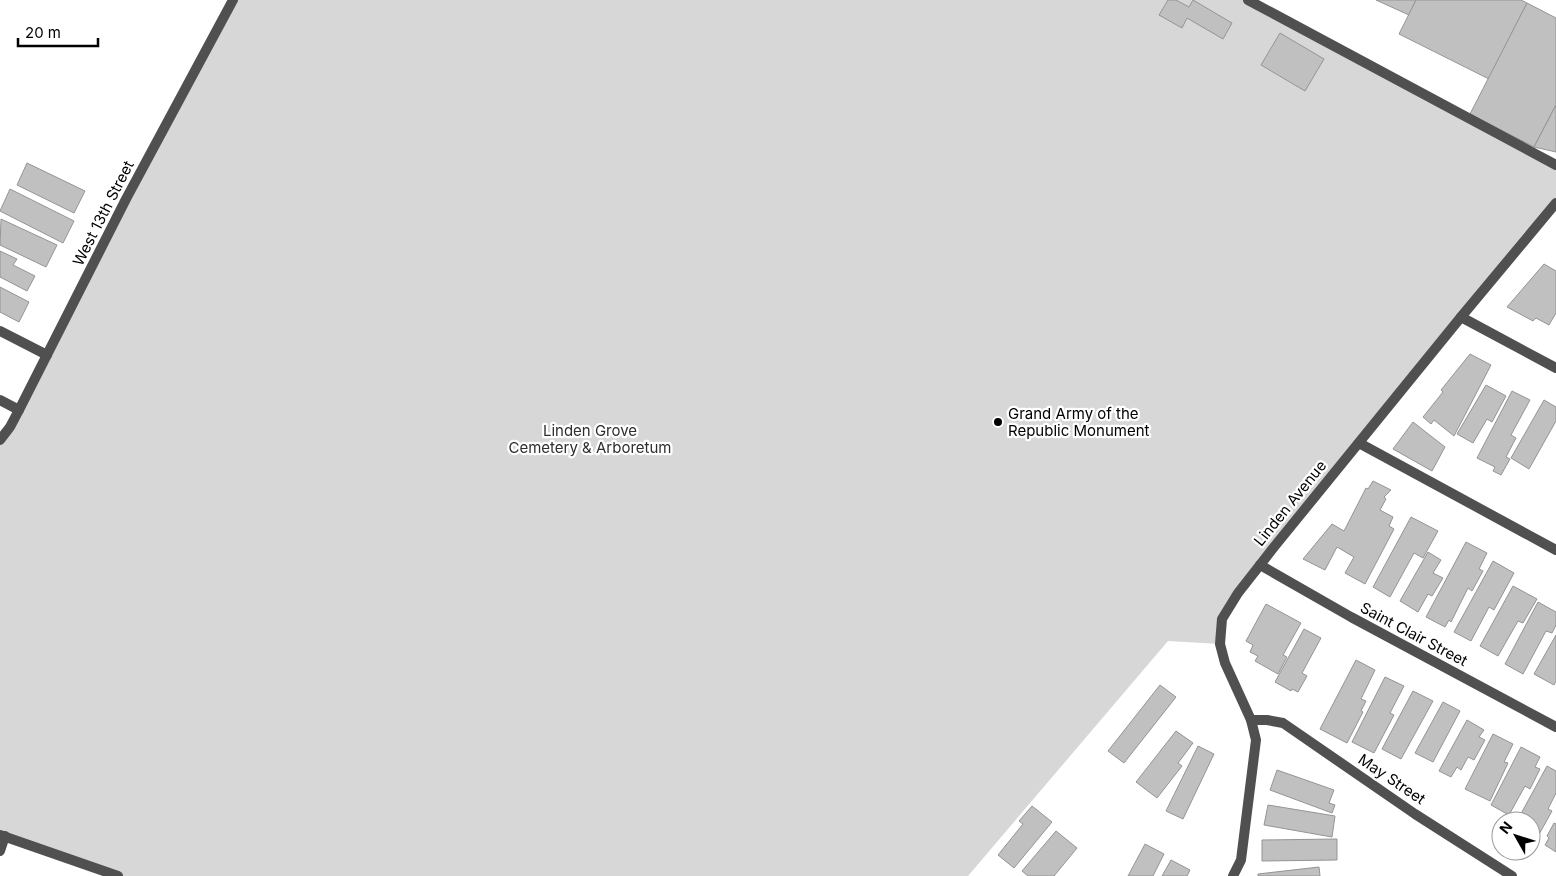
<svg xmlns="http://www.w3.org/2000/svg" width="1556" height="876" viewBox="0 0 1556 876" font-family="Inter,sans-serif">
<style>
.green{fill:#d7d7d7}
.building{fill:#c0c0c0;stroke:#949494}
.lines{fill:none;stroke-linecap:round;stroke-linejoin:round}
.lane{stroke:#505050;stroke-width:10}
.street{stroke:#505050;stroke-width:10}
.poi-dot{fill:#000;stroke:#fff;stroke-width:2}
.labels{text-anchor:middle;dominant-baseline:central;stroke-width:4.5;stroke-linejoin:round;paint-order:stroke}
.street-label{font-size:15px;fill:#000;stroke:#fff}
.poi-label{font-size:15px;fill:#000;stroke:#fff;text-anchor:start}
.park-label{font-size:15px;fill:#2e2e2e;stroke:#fff}
</style>
<rect width="100%" height="100%" fill="#fff"/>
<path class="green" d="M233,0H1248L1556,165V203L1222,619L1220,644L1168,641L968,876H118L0,835V442Z"/>
<g class="building">
<path d="M1168,0H1176L1189,7L1193,0L1232,23L1223,39L1187,18L1182,28L1159,15Z"/>
<path d="M1376,0H1416L1409,15Z"/>
<path d="M1416,0H1521L1527,3L1489,79L1399,34Z"/>
<path d="M1527,3L1556,18V105L1534,147L1470,114Z"/>
<path d="M1280,33L1324,59L1305,91L1261,65Z"/>
<path d="M1556,105V152L1534,147Z"/>
<path d="M27,163L85,191L74,213L17,185Z"/>
<path d="M10,189L74,221L63,243L0,211Z"/>
<path d="M1,219L57,245L46,267L0,245Z"/>
<path d="M0,251L17,259L13,265L35,276L27,291L0,277Z"/>
<path d="M1544,264L1556,271V313L1549,325L1536,318L1533,321L1507,307Z"/>
<path d="M0,287L29,302L19,322L0,312Z"/>
<path d="M1470,354L1491,365L1454,436L1434,420L1431,424L1423,417L1443,392L1441,390Z"/>
<path d="M1486,385L1506,396L1492,422L1487,419L1473,443L1457,434Z"/>
<path d="M1512,391L1530,400L1511,435L1516,438L1506,457L1510,459L1501,475L1493,471L1495,467L1477,458Z"/>
<path d="M1544,400L1556,407V421L1529,469L1511,458Z"/>
<path d="M1413,422L1445,447L1432,471L1393,449Z"/>
<path d="M1373,481L1391,490L1384,497L1386,499L1380,510L1393,517L1389,526L1394,529L1365,584L1345,573L1354,557L1337,547L1325,570L1303,559L1332,524L1344,531L1366,488L1368,489Z"/>
<path d="M1411,517L1438,531L1423,558L1414,553L1390,597L1373,587Z"/>
<path d="M1466,542L1487,553L1479,569L1483,571L1472,591L1468,588L1451,622L1449,620L1445,627L1426,617Z"/>
<path d="M1428,552L1441,560L1433,573L1443,578L1432,596L1428,594L1418,612L1400,601Z"/>
<path d="M1493,561L1514,573L1494,610L1489,607L1471,641L1454,632Z"/>
<path d="M1513,586L1537,599L1523,623L1518,621L1498,656L1480,646Z"/>
<path d="M1538,602L1556,612V625L1552,633L1546,631L1523,674L1505,664Z"/>
<path d="M1266,604L1301,623L1283,655L1287,657L1278,674L1255,661L1258,656L1250,652L1253,645L1246,641Z"/>
<path d="M1304,629L1321,638L1302,673L1307,676L1298,692L1292,689L1291,691L1275,682Z"/>
<path d="M1556,635V681L1554,685L1534,674Z"/>
<path d="M1356,660L1375,670L1361,699L1366,701L1361,711L1363,712L1347,743L1320,729Z"/>
<path d="M1385,677L1404,686L1390,713L1394,715L1374,753L1352,742Z"/>
<path d="M1160,685L1176,697L1124,763L1108,751Z"/>
<path d="M1413,691L1433,701L1401,759L1382,749Z"/>
<path d="M1443,702L1460,711L1433,762L1415,753Z"/>
<path d="M1467,720L1484,730L1479,737L1485,740L1474,760L1468,757L1461,770L1457,767L1451,777L1439,771Z"/>
<path d="M1176,731L1193,743L1178,763L1182,766L1157,798L1136,782Z"/>
<path d="M1493,734L1513,744L1504,762L1508,763L1490,801L1465,789Z"/>
<path d="M1198,746L1214,754L1183,819L1166,811Z"/>
<path d="M1521,747L1540,757L1535,767L1540,769L1530,789L1525,786L1509,815L1491,805Z"/>
<path d="M1547,766L1556,771V793L1548,809L1552,811L1537,838L1531,834V821H1517Z"/>
<path d="M1277,770L1334,790L1329,803L1335,805L1332,813L1270,790Z"/>
<path d="M1268,805L1335,816L1332,837L1264,825Z"/>
<path d="M1032,806L1052,822L1014,868L998,855L1023,824L1019,821Z"/>
<path d="M1554,823L1556,824V852L1545,845L1549,838L1547,836Z"/>
<path d="M1056,831L1077,848L1054,876H1028L1022,871Z"/>
<path d="M1337,839V860L1262,861V840Z"/>
<path d="M1145,844L1164,854L1153,876H1128Z"/>
<path d="M1171,860L1190,870L1187,876H1162Z"/>
<path d="M1319,867L1320,876H1258V874Z"/>
</g>
<g class="lines">
<g class="lane">
<path d="M1248,0L1556,165"/>
<path d="M0,331L47,355"/>
<path d="M0,400L19,410"/>
<path d="M1359,443L1556,550"/>
<path d="M0,851L5,836"/>
</g>
<g class="street">
<path d="M1461,317L1556,368"/>
<path d="M0,440L10,427L19,410L126,199L233,0"/>
<path d="M1260,565L1351,617L1556,727"/>
<path d="M1251,720H1267L1283,723L1415,814L1512,876"/>
<path d="M0,835L118,876"/>
<path d="M1233,876L1241,860L1256,740L1251,720L1225,663L1220,644L1222,619L1238,593L1274,547L1461,317L1556,203"/>
</g>
</g>
<circle class="poi-dot" cx="998" cy="422" r="5"/>
<g class="labels">
<g class="street-label">
<text transform="translate(103 213) rotate(-63)">West 13th Street</text>
<text transform="translate(1290 503) rotate(-51)">Linden Avenue</text>
<text transform="translate(1414 634) rotate(28)">Saint Clair Street</text>
<text transform="translate(1392 779) rotate(34)">May Street</text>
</g>
<g class="poi-label">
<text x="1008" y="413">Grand Army of the<tspan x="1008" dy="17">Republic Monument</tspan></text>
</g>
<g class="park-label">
<text x="590" y="430">Linden Grove<tspan x="590" dy="17">Cemetery &amp; Arboretum</tspan></text>
</g>
</g>
<g transform="translate(1516 836) rotate(309)"><circle r="24" fill="#ffffff" stroke="#999999"/>
<path d="M0-4L9 19L0 12L-9 19Z" fill="#000000"/>
<text y="-8" font-size="14" font-weight="bold" text-anchor="middle" fill="#000000">N</text>
</g>
<path d="M18 38v8h80v-8" fill="none" stroke="#000000" stroke-width="2.5"/>
<text x="25" y="38" font-size="15" fill="#000000" stroke="#ffffff" stroke-width="4" paint-order="stroke">20 m</text>
</svg>
